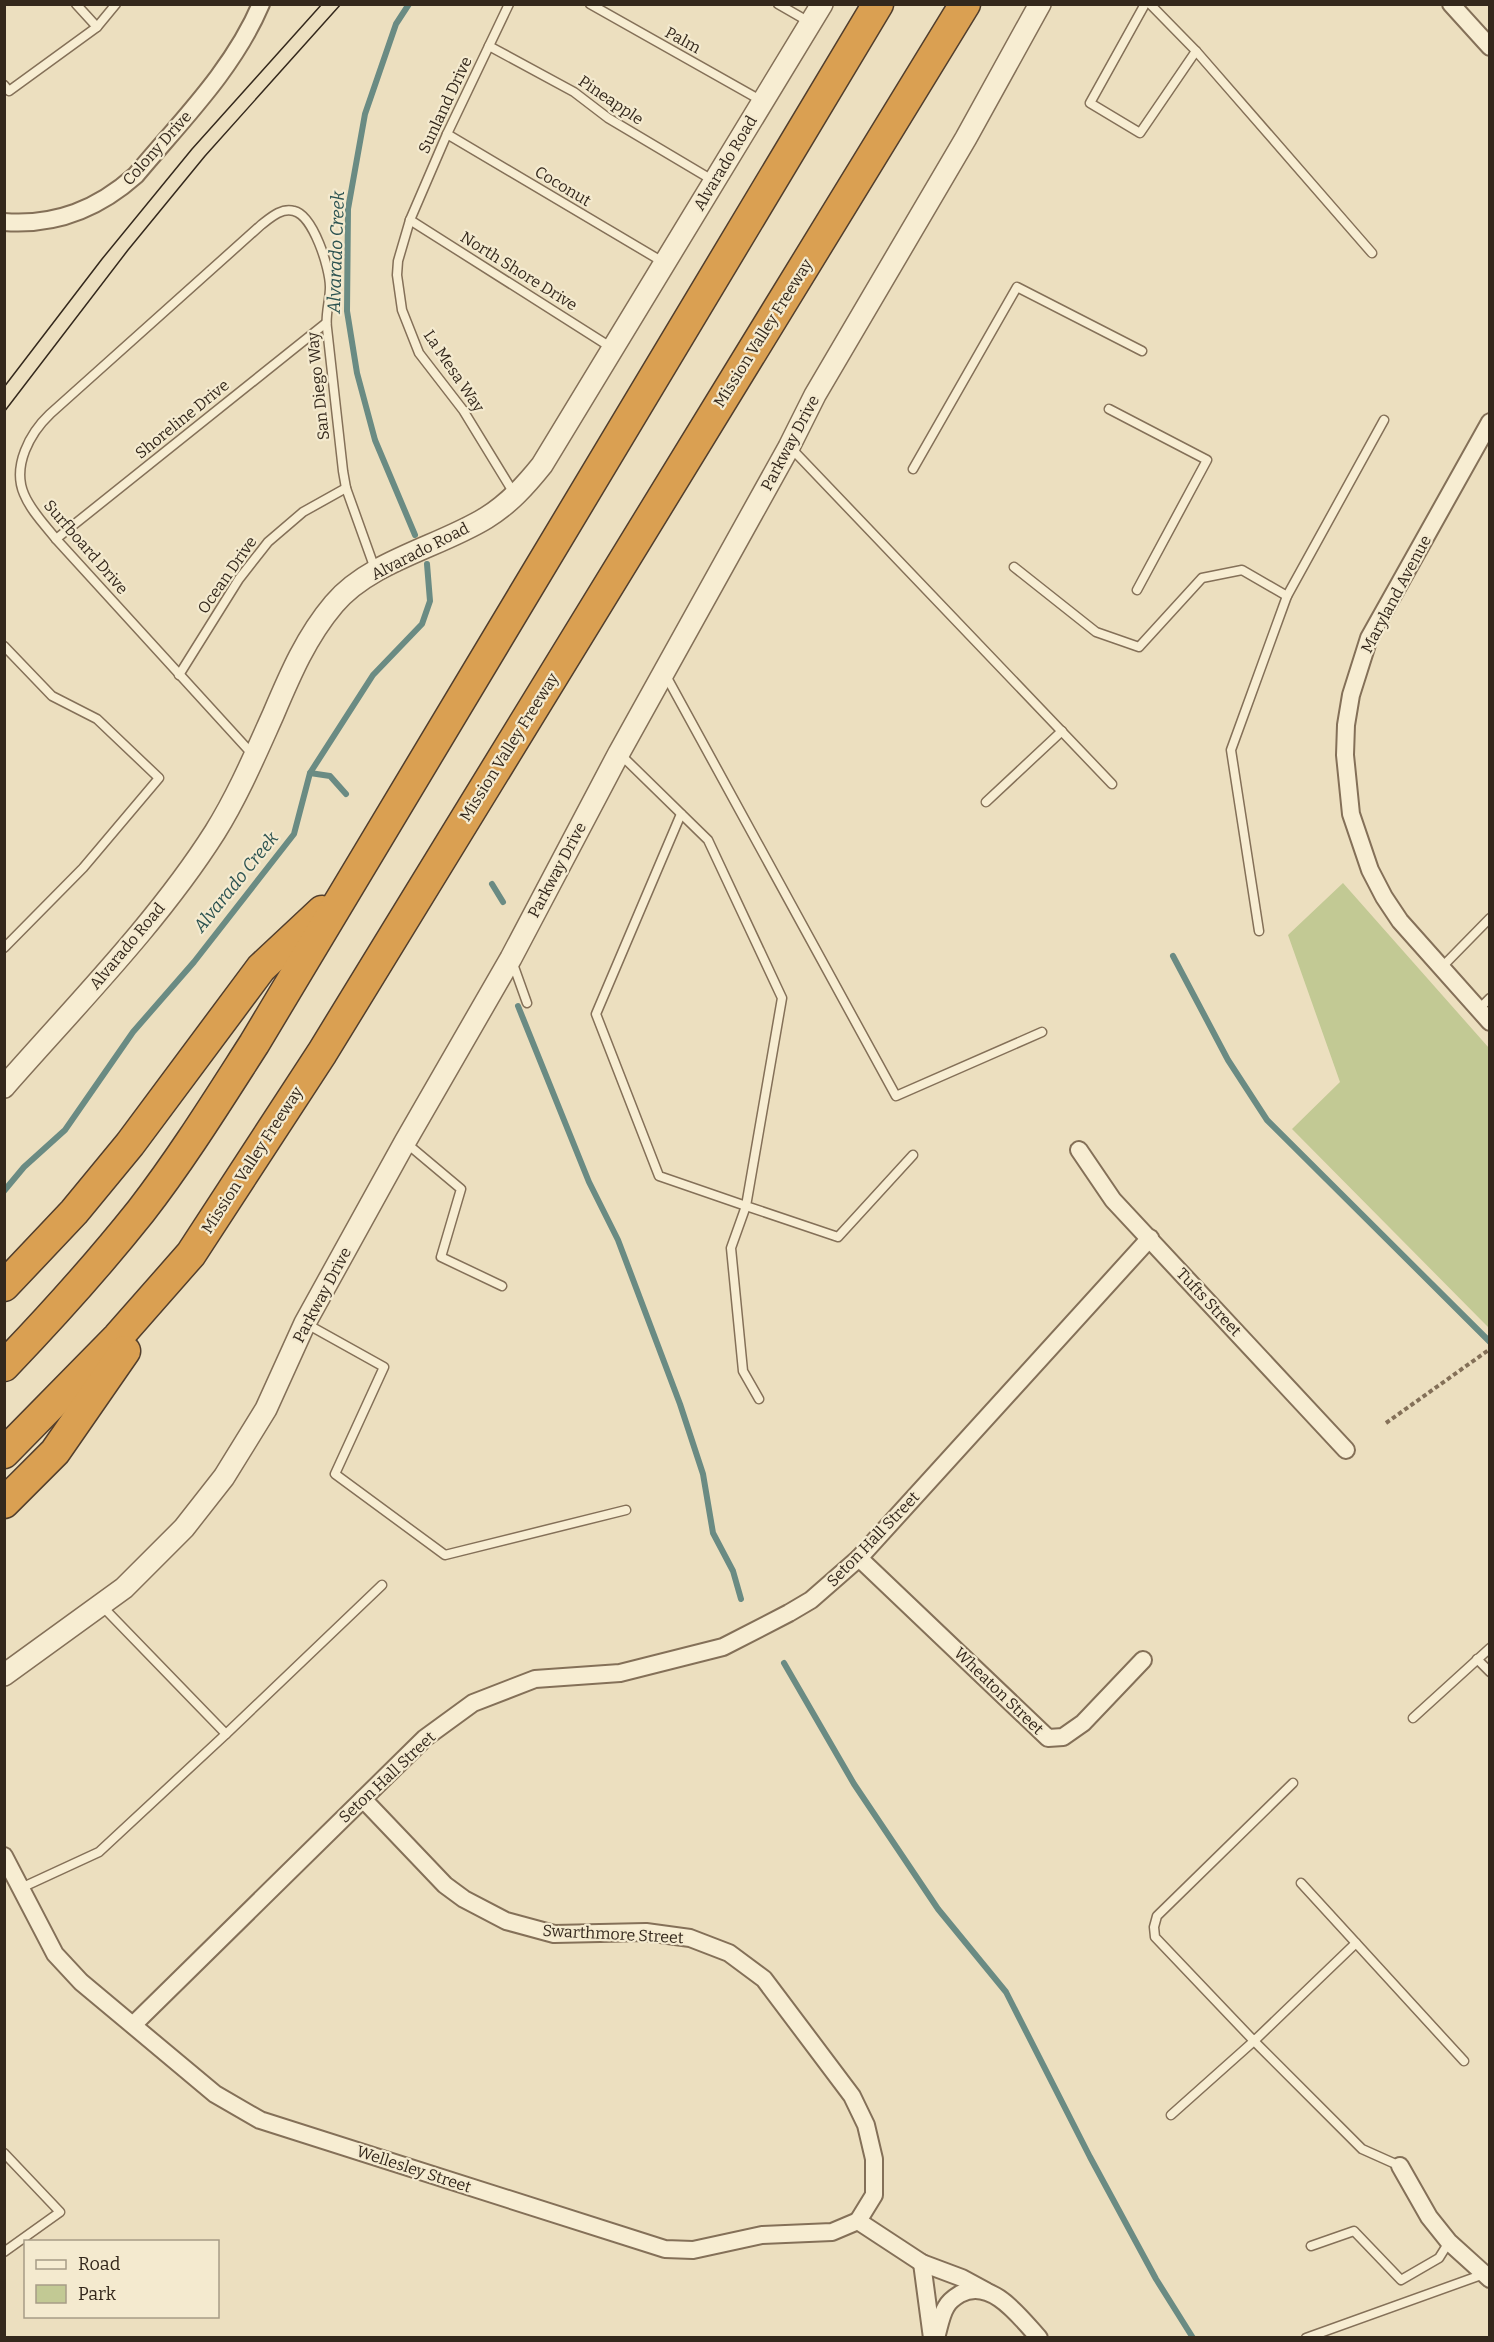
<svg xmlns="http://www.w3.org/2000/svg" width="1494" height="2342" viewBox="0 0 1494 2342" font-family="Bitter,serif">
<style>
.green{fill:#c2c994}
.lines{fill:none;stroke-linecap:round;stroke-linejoin:round}
.stream{stroke:#6a8b83;stroke-width:6}
.service-casing{stroke:#847058;stroke-width:11}
.minor-casing{stroke:#847058;stroke-width:20}
.tertiary-casing{stroke:#847058;stroke-width:24}
.motorway-casing{stroke:#513e2d;stroke-width:33}
.path{stroke:#847058;stroke-width:4;stroke-dasharray:4.5 3;stroke-linecap:butt}
.service{stroke:#f7edd2;stroke-width:8}
.minor{stroke:#f7edd2;stroke-width:16}
.tertiary{stroke:#f7edd2;stroke-width:21}
.motorway{stroke:#daa052;stroke-width:30}
.tram{stroke:#34281c;stroke-width:1.5}
.labels{text-anchor:middle;dominant-baseline:central;stroke-width:4.5;stroke-linejoin:round;paint-order:stroke}
.street-label{font-size:16px;fill:#34281c;stroke:#f4eacf}
.water-label{font-size:18px;font-style:italic;fill:#2c5351;stroke:#f4eacf}
</style>
<rect width="100%" height="100%" fill="#ecdfbf"/>
<path class="green" d="M1343,883L1489,1048V1328L1292,1129L1340,1082L1288,935Z"/>
<g class="lines">
<g class="stream">
<path d="M409,4L396,24L365,114L348,209L347,311L357,373L375,440L415,535"/>
<path d="M310,773L330,776L346,794"/>
<path d="M492,884L503,902"/>
<path d="M1173,956L1228,1060L1267,1120L1490,1342"/>
<path d="M518,1006L589,1182L618,1240L680,1404L703,1474L713,1533L733,1571L741,1599"/>
<path d="M4,1191L24,1167L65,1130L133,1032L194,962L294,834L310,773L373,675L422,624L430,601L427,564"/>
<path d="M784,1663L854,1784L938,1909L1006,1992L1090,2157L1156,2279L1193,2338"/>
</g>
<defs>
<g id="service">
<path d="M76,4L97,27"/>
<path d="M509,4L447,134L410,220L398,261L397,275L402,310L419,353L463,410L515,495"/>
<path d="M590,4L762,101"/>
<path d="M778,4L811,23"/>
<path d="M1145,4L1090,103L1140,133L1196,51"/>
<path d="M1150,4L1196,51L1372,253"/>
<path d="M489,46L574,92L608,118L714,181"/>
<path d="M4,85L9,91L97,27L116,4"/>
<path d="M447,134L663,262"/>
<path d="M410,220L612,348"/>
<path d="M1109,409L1207,460L1137,590"/>
<path d="M790,447L1112,784"/>
<path d="M913,469L1017,287L1142,351"/>
<path d="M56,539L326,323"/>
<path d="M1014,567L1096,632L1139,647L1202,578L1242,570L1287,596L1384,420"/>
<path d="M4,646L52,696L97,719L159,778L83,868L4,948"/>
<path d="M665,674L896,1096L1042,1032"/>
<path d="M179,675L239,579L268,542L303,512L346,488"/>
<path d="M619,753L708,840L782,998L746,1206L838,1237L913,1155"/>
<path d="M254,756L56,539C45,525 31,511 24,494C12,466 30,433 50,414L261,225C270,218 282,207 294,211C313,215 330,268 330,287C330,301 325,315 327,328C332,376 338,423 343,471L346,488L375,569"/>
<path d="M986,802L1062,731"/>
<path d="M681,814L596,1014L659,1176L746,1206L731,1248L743,1371L759,1399"/>
<path d="M1259,931L1231,750L1287,596"/>
<path d="M512,961L527,1003"/>
<path d="M1441,968L1490,918"/>
<path d="M1478,1010L1490,998"/>
<path d="M405,1142L461,1189L441,1257L502,1286"/>
<path d="M305,1323L384,1367L335,1474L445,1555L626,1510"/>
<path d="M101,1605L226,1734L382,1585"/>
<path d="M1477,1659L1490,1672"/>
<path d="M1413,1718L1490,1648"/>
<path d="M1293,1783L1157,1916L1154,1927L1155,1937L1254,2041L1356,1943"/>
<path d="M1301,1883L1464,2061"/>
<path d="M21,1888L99,1852L226,1734"/>
<path d="M1171,2115L1254,2041L1362,2149L1400,2166"/>
<path d="M4,2153L60,2212L4,2252"/>
<path d="M1311,2246L1354,2231L1401,2280L1439,2258L1449,2242"/>
<path d="M1306,2338L1484,2274"/>
</g>
<g id="minor">
<path d="M1451,4L1490,47"/>
<path d="M4,222C56,226 98,209 136,175C181,121 233,70 261,4"/>
<path d="M1490,422L1369,638L1351,695L1346,725L1345,755L1351,814L1370,870L1384,897L1400,921L1490,1022"/>
<path d="M1079,1150L1113,1200L1346,1450"/>
<path d="M859,1558L1048,1738L1063,1737L1083,1723L1143,1660"/>
<path d="M363,1799L445,1885L464,1899L506,1921L554,1934L646,1932L690,1938L729,1953L764,1979L852,2096L866,2125L874,2159V2195L858,2221"/>
<path d="M4,1856L55,1954L81,1982L215,2094L260,2120L665,2249L693,2250L762,2235L832,2232L858,2221L922,2263L962,2278L986,2291"/>
<path d="M133,2025L425,1738L473,1703L535,1679L620,1673L723,1647L789,1613L811,1600L859,1558L1150,1238"/>
<path d="M1400,2166L1429,2217L1449,2242L1490,2279"/>
<path d="M922,2263L932,2338"/>
<path d="M936,2338C939,2328 941,2315 946,2307C949,2301 955,2297 960,2294C991,2277 1020,2317 1039,2338"/>
</g>
<g id="tertiary">
<path d="M4,1087C75,1006 158,922 215,832C238,795 255,755 273,715C290,675 306,637 334,604C370,561 439,547 486,518C509,504 526,485 542,465L822,4"/>
<path d="M4,1675L124,1588L184,1528L224,1477L266,1409L305,1323L405,1142L511,958L619,753L789,447L815,395L966,138L1040,4"/>
</g>
<g id="motorway">
<path d="M4,1286L74,1212L130,1144L261,968L322,911"/>
<path d="M4,1366C52,1316 98,1265 141,1211C182,1158 218,1100 254,1044L878,4"/>
<path d="M4,1453L118,1337L191,1254L322,1053L965,4"/>
<path d="M4,1503L55,1452L125,1351"/>
</g>
</defs>
<use href="#service" class="service-casing"/>
<use href="#minor" class="minor-casing"/>
<use href="#tertiary" class="tertiary-casing"/>
<use href="#motorway" class="motorway-casing"/>
<path class="path" d="M1386,1423L1490,1349"/>
<use href="#service" class="service"/>
<use href="#minor" class="minor"/>
<use href="#tertiary" class="tertiary"/>
<use href="#motorway" class="motorway"/>
<g class="tram">
<path d="M4,387L102,259L192,149L322,4"/>
<path d="M4,412L128,250L205,156L341,4"/>
</g>
</g>
<g class="labels">
<g class="street-label">
<text transform="translate(683 40) rotate(29)">Palm</text>
<text transform="translate(611 100) rotate(34)">Pineapple</text>
<text transform="translate(445 105) rotate(-65)">Sunland Drive</text>
<text transform="translate(157 148) rotate(-48)">Colony Drive</text>
<text transform="translate(725 163) rotate(-59)">Alvarado Road</text>
<text transform="translate(563 186) rotate(31)">Coconut</text>
<text transform="translate(519 271) rotate(32)">North Shore Drive</text>
<text transform="translate(763 333) rotate(-58)">Mission Valley Freeway</text>
<text transform="translate(454 371) rotate(56)">La Mesa Way</text>
<text transform="translate(318 386) rotate(-96)">San Diego Way</text>
<text transform="translate(182 419) rotate(-39)">Shoreline Drive</text>
<text transform="translate(790 443) rotate(-62)">Parkway Drive</text>
<text transform="translate(86 547) rotate(49)">Surfboard Drive</text>
<text transform="translate(420 551) rotate(-27)">Alvarado Road</text>
<text transform="translate(227 575) rotate(-55)">Ocean Drive</text>
<text transform="translate(1396 594) rotate(-62)">Maryland Avenue</text>
<text transform="translate(509 747) rotate(-58)">Mission Valley Freeway</text>
<text transform="translate(557 870) rotate(-62)">Parkway Drive</text>
<text transform="translate(127 946) rotate(-50)">Alvarado Road</text>
<text transform="translate(252 1160) rotate(-57)">Mission Valley Freeway</text>
<text transform="translate(322 1295) rotate(-62)">Parkway Drive</text>
<text transform="translate(1209 1302) rotate(47)">Tufts Street</text>
<text transform="translate(873 1539) rotate(-46)">Seton Hall Street</text>
<text transform="translate(999 1691) rotate(44)">Wheaton Street</text>
<text transform="translate(387 1777) rotate(-43)">Seton Hall Street</text>
<text transform="translate(613 1934) rotate(3)">Swarthmore Street</text>
<text transform="translate(414 2169) rotate(18)">Wellesley Street</text>
</g>
<g class="water-label">
<text transform="translate(336 252) rotate(-88)">Alvarado Creek</text>
<text transform="translate(236 882) rotate(-51)">Alvarado Creek</text>
</g>
</g>
<rect width="1494" height="2342" fill="none" stroke="#34281c" stroke-width="12"/>
<rect x="24" y="2240" width="195" height="78" fill="#f4eacf" stroke="#a79c87" stroke-width="1.5"/>
<rect x="36" y="2260" width="30" height="9" fill="#f7edd2" stroke="#a79c87" stroke-width="1.5"/>
<text x="78" y="2270" font-size="18" fill="#34281c">Road</text>
<rect x="36" y="2285" width="30" height="18" fill="#c2c994" stroke="#a79c87" stroke-width="1.5"/>
<text x="78" y="2300" font-size="18" fill="#34281c">Park</text>
</svg>
